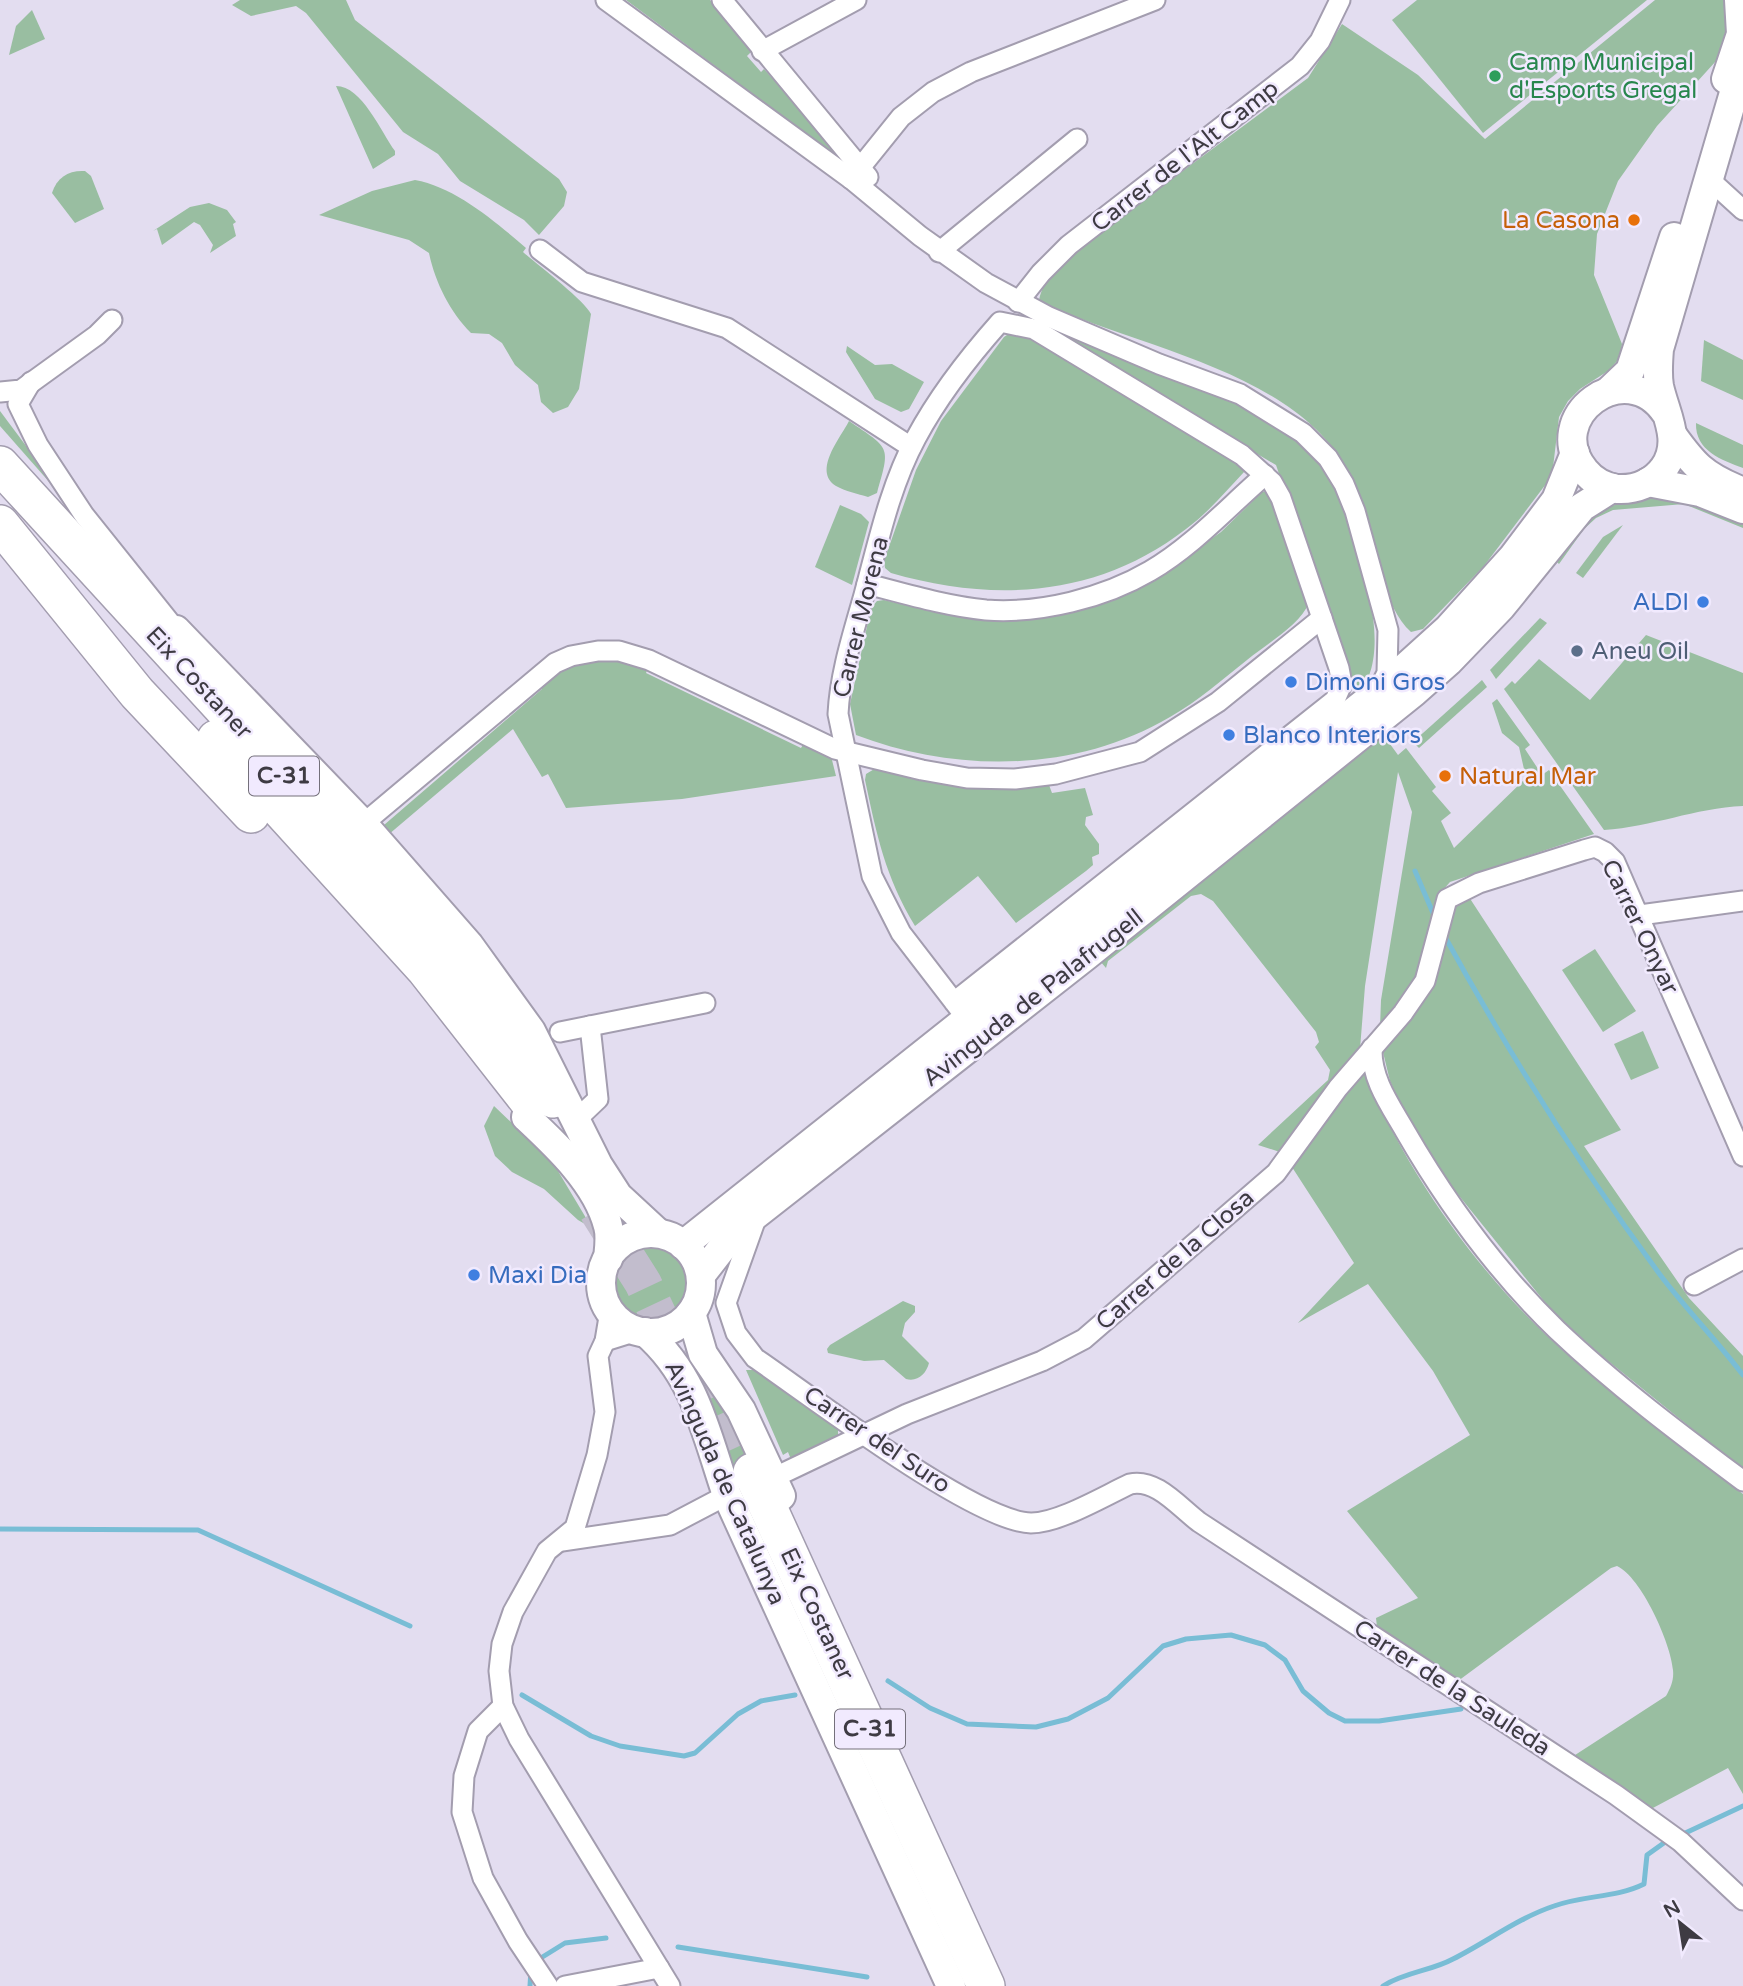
<svg xmlns="http://www.w3.org/2000/svg" width="1743" height="1986" viewBox="0 0 1743 1986" font-family="'Varela Round',sans-serif">
<style>
.green{fill:#99bea1}
.lines{fill:none;stroke-linecap:round;stroke-linejoin:round}
.stream{stroke:#79bdd5;stroke-width:5}
.highway-tunnel{stroke:#c2bdcd;stroke-width:37;stroke-dasharray:37 18;stroke-linecap:butt}
.street-casing{stroke:#a39daf;stroke-width:23}
.secondary-casing{stroke:#a39daf;stroke-width:32}
.highway-casing{stroke:#a39daf;stroke-width:40}
.street{stroke:#fff;stroke-width:19}
.secondary{stroke:#fff;stroke-width:28}
.highway{stroke:#fff;stroke-width:37}
.leisure-dot{fill:#2e9e5b;stroke:#f1eafe;stroke-width:2.5}
.food-dot{fill:#e8710a;stroke:#f1eafe;stroke-width:2.5}
.shop-dot{fill:#3f7fe0;stroke:#f1eafe;stroke-width:2.5}
.service-dot{fill:#5c6f8a;stroke:#f1eafe;stroke-width:2.5}
.labels{text-anchor:middle;dominant-baseline:central;stroke-width:5;stroke-linejoin:round;paint-order:stroke}
.shield{fill:#f1eafe;stroke:#74707b;stroke-width:2}
.shield-label{font-size:23px;font-weight:bold;fill:#3e3b43}
.leisure-label{font-size:24px;fill:#27864d;stroke:#f1eafe;text-anchor:start}
.street-label{font-size:24px;fill:#3e3b43;stroke:#f1eafe}
.food-label{font-size:24px;fill:#c56008;stroke:#f1eafe;text-anchor:end}
.shop-label{font-size:24px;fill:#366cbe;stroke:#f1eafe;text-anchor:start}
.service-label{font-size:24px;fill:#4e5e75;stroke:#f1eafe;text-anchor:start}
</style>
<rect width="100%" height="100%" fill="#e3ddf0"/>
<g class="green">
<path d="M240,0H346L355,20L559,179L567,192L564,206L539,235L524,220L460,181L438,154L403,132L306,13L296,6L251,16L232,5Z"/>
<path d="M626,0H710L751,52L747,56L761,72L764,69L836,149L834,154Z"/>
<path d="M1417,0H1647L1483,133L1392,20Z"/>
<path d="M1655,0H1728L1729,21L1716,61L1657,126L1618,181L1597,234L1594,275L1622,344L1620,358L1608,371L1580,389L1568,401L1559,417L1552,476L1484,566L1423,629L1411,632C1376,600 1373,519 1350,474C1295,369 1138,349 1039,301C1043,276 1065,261 1083,245L1308,78L1342,24L1418,75L1485,139Z"/>
<path d="M32,10L45,39L9,55L16,26Z"/>
<path d="M336,86C362,86 381,132 395,151V155L373,169Z"/>
<path d="M85,171L91,176L104,209L75,223L52,193C57,177 69,170 85,171Z"/>
<path d="M415,180C455,187 496,222 526,248L523,252C539,266 584,300 591,314L579,389L568,407L553,413L541,402L538,385L515,365L502,343L489,334L471,333C450,312 435,282 429,253L409,240L319,215L372,191Z"/>
<path d="M209,203L227,210L236,222L233,224L236,236L210,253L213,245L200,225L194,222L162,245L157,229L153,231L190,207Z"/>
<path d="M1045,328C1085,343 1125,358 1165,373C1220,395 1287,414 1323,466C1348,504 1357,553 1369,596C1376,625 1381,674 1355,696L1276,465Z"/>
<path d="M1010,333L1027,336L1242,460L1244,472C1225,492 1208,513 1186,529C1098,597 995,603 891,573L885,568L884,561L916,470L941,421L1004,337Z"/>
<path d="M1704,340L1743,360V400L1701,381Z"/>
<path d="M847,346L875,365L892,364L924,382L909,409L901,412L875,399L846,352Z"/>
<path d="M0,411L53,482L51,484L0,426Z"/>
<path d="M849,421C890,449 891,445 877,493L868,497C858,494 845,491 836,486C812,471 841,437 849,421Z"/>
<path d="M1696,423L1743,445V468C1722,460 1695,451 1696,423Z"/>
<path d="M1262,492H1269L1309,603C1299,626 1266,644 1247,660C1222,680 1198,701 1170,717C1075,773 956,773 856,735L850,704L871,608L877,601L884,600L951,616L1000,617L1177,563L1221,532Z"/>
<path d="M1675,495L1743,519V528L1684,504L1613,510L1596,518L1584,529L1559,564L1554,559C1593,504 1611,502 1675,495Z"/>
<path d="M840,505L861,514L869,522L852,585L815,567Z"/>
<path d="M1623,525L1583,578L1576,573L1603,537Z"/>
<path d="M1540,618L1547,623L1496,679L1490,670Z"/>
<path d="M1646,635L1743,673V806C1695,808 1652,827 1604,830L1504,689L1512,681L1515,684L1539,659L1590,700Z"/>
<path d="M607,658L648,668L646,673L801,748L804,743L831,756L836,776L682,799L566,808L548,774L542,777L513,729L388,835L384,825L542,689L539,684C560,666 581,661 607,658Z"/>
<path d="M1482,680L1487,687L1419,748L1413,742Z"/>
<path d="M1497,699L1530,745L1525,749L1542,775L1549,770L1594,834L1450,882L1436,898L1416,982L1380,1028L1381,1000L1412,812L1398,772L1365,986L1360,1049L1283,1153L1258,1145L1328,1080L1330,1070L1315,1047L1319,1042L1316,1032L1213,901L1201,894L1191,896L1108,961L1106,968L1100,961L1382,733L1398,755L1406,748L1436,787L1432,791L1451,813L1441,821L1454,848L1526,778L1519,747L1502,733L1492,703Z"/>
<path d="M876,768C934,784 989,792 1049,785L1052,793L1085,788L1093,815L1086,817L1085,825L1099,844V854L1092,857L1093,865L1086,871L1016,923L978,876L915,926C885,876 877,836 865,780L866,774Z"/>
<path d="M1467,894L1621,1130L1584,1146L1689,1298L1743,1356V1470L1602,1356L1552,1311L1452,1187L1407,1117L1390,1081L1382,1048L1450,909Z"/>
<path d="M1595,949L1636,1011L1603,1032L1562,970Z"/>
<path d="M1643,1031L1659,1068L1631,1080L1614,1044Z"/>
<path d="M1365,1071C1401,1164 1472,1264 1544,1333C1606,1392 1675,1443 1743,1494V1794L1728,1768L1651,1809L1572,1757L1666,1696C1671,1687 1674,1680 1673,1670C1671,1643 1641,1577 1617,1566L1611,1568L1458,1681L1377,1627L1376,1618L1418,1598L1347,1511L1470,1435L1433,1371L1368,1284L1298,1323L1354,1263L1290,1164L1341,1092Z"/>
<path d="M494,1106L552,1161L592,1228L578,1220L544,1189L512,1172L495,1156L484,1126Z"/>
<circle cx="652" cy="1282" r="41"/>
<path d="M903,1301L915,1306V1312L905,1323L902,1336L929,1363C926,1374 918,1382 906,1379L884,1360L864,1361L828,1353L827,1349L830,1345Z"/>
<path d="M693,1350L759,1470L729,1484L683,1354Z"/>
<path d="M746,1370H757L838,1427V1436L792,1462L788,1452L783,1455Z"/>
</g>
<g class="lines">
<g class="stream">
<path d="M1415,871L1436,920"/>
<path d="M1444,935C1508,1052 1581,1168 1661,1276C1687,1310 1717,1341 1743,1375"/>
<path d="M0,1529L198,1530L410,1626"/>
<path d="M888,1681L930,1708L967,1724L1036,1727L1068,1719L1108,1698L1163,1646L1186,1639L1231,1635L1265,1645L1285,1660L1303,1691L1329,1713L1345,1721H1379L1461,1709"/>
<path d="M522,1695L591,1736L620,1746L684,1756L695,1753L738,1714L761,1701L795,1695"/>
<path d="M1681,1835L1743,1806"/>
<path d="M678,1947L867,1977"/>
<path d="M536,1961L565,1943L606,1938"/>
<path d="M530,1986L531,1969"/>
<path d="M1383,1986C1405,1972 1431,1971 1453,1959C1487,1942 1518,1918 1554,1906C1584,1895 1616,1898 1644,1884L1647,1855L1668,1840"/>
</g>
<g class="highway-tunnel">
<path d="M597,1210L643,1283L689,1380"/>
<path d="M702,1362L752,1472"/>
</g>
<defs>
<g id="street">
<path d="M606,0L851,179L920,236L986,283L1049,317L1159,364L1240,394L1303,433L1328,458L1344,484L1355,511L1388,630L1387,673L1380,687"/>
<path d="M722,0L868,177"/>
<path d="M762,51L856,0"/>
<path d="M851,179L901,117L933,92L971,72L1155,0"/>
<path d="M1710,180L1743,210"/>
<path d="M540,250L582,282L727,328L911,447"/>
<path d="M939,252L1077,139"/>
<path d="M1018,302L1041,273L1069,245L1300,66L1320,41L1340,0"/>
<path d="M31,382L18,404L38,445L84,515L176,630"/>
<path d="M0,392L21,390L97,335L112,320"/>
<path d="M867,584C906,594 946,606 986,610C1040,614 1104,598 1150,571C1193,546 1228,507 1265,475"/>
<path d="M363,824L555,663L571,656L598,651H619L649,660L835,749L922,770L967,778L1015,779L1056,774L1140,752L1218,702L1322,618"/>
<path d="M1640,915L1743,901"/>
<path d="M954,1002L1335,700L1342,684L1339,668L1281,498L1272,482L1242,455L1034,329L1000,322C968,358 939,395 916,438C890,486 878,543 864,595C853,634 840,673 838,714L872,876L901,933L968,1020"/>
<path d="M560,1032L705,1003"/>
<path d="M1372,1048C1371,1079 1390,1105 1405,1131C1446,1202 1497,1272 1557,1330C1615,1385 1679,1433 1743,1481"/>
<path d="M577,1119L598,1099L590,1026"/>
<path d="M758,1213L726,1303L736,1333L755,1358C808,1394 975,1522 1031,1523C1059,1523 1104,1496 1130,1484C1156,1478 1179,1507 1199,1522L1616,1795L1681,1842L1743,1900"/>
<path d="M1694,1285L1743,1259"/>
<path d="M610,1311L605,1341L598,1356L605,1412L597,1455L575,1528L547,1551L513,1612L502,1644L499,1671L503,1706L519,1739L670,1986"/>
<path d="M605,1341L637,1331"/>
<path d="M773,1478L907,1414L1042,1361L1084,1339L1276,1173L1338,1088L1403,1013L1425,981L1447,899L1479,883L1584,850L1595,847L1605,852L1615,862L1743,1156"/>
<path d="M562,1541L670,1525L727,1495"/>
<path d="M503,1706L478,1731L464,1776L462,1812L483,1878L518,1941L548,1986"/>
<path d="M565,1986L659,1968"/>
</g>
<g id="secondary">
<path d="M1726,79L1741,34L1739,0"/>
<path d="M1609,391L1630,371L1674,237"/>
<path d="M1666,413C1626,353 1540,418 1585,471C1593,481 1605,487 1617,489C1636,490 1653,483 1664,468C1683,441 1665,414 1659,386C1657,374 1658,361 1659,349L1743,62"/>
<path d="M1673,436C1694,465 1703,475 1736,489"/>
<path d="M1648,482L1700,492L1743,509"/>
<path d="M176,630L363,824L469,945L531,1031L598,1165L618,1196L658,1233"/>
<path d="M526,1117C557,1146 597,1183 608,1226C611,1236 609,1248 608,1259"/>
<circle cx="651" cy="1283" r="50"/>
<path d="M683,1245L1376,694L1448,629L1513,557L1556,500L1575,453"/>
<path d="M701,1275L736,1230L1087,955L1414,692L1449,661L1501,607L1582,507L1612,488"/>
<path d="M691,1313L703,1354L741,1410L781,1496"/>
<path d="M645,1332C696,1376 706,1434 727,1495L951,1986"/>
</g>
<g id="highway">
<path d="M0,465L448,954L528,1057L553,1099"/>
<path d="M0,524L137,693L251,814"/>
<path d="M216,739L425,969L530,1103"/>
<path d="M752,1472L986,1986"/>
</g>
</defs>
<use href="#street" class="street-casing"/>
<use href="#secondary" class="secondary-casing"/>
<use href="#highway" class="highway-casing"/>
<use href="#street" class="street"/>
<use href="#secondary" class="secondary"/>
<use href="#highway" class="highway"/>
</g>
<circle class="leisure-dot" cx="1495" cy="76" r="7"/>
<g class="food-dot">
<circle cx="1634" cy="220" r="7"/>
<circle cx="1445" cy="776" r="7"/>
</g>
<g class="shop-dot">
<circle cx="1703" cy="602" r="7"/>
<circle cx="1291" cy="682" r="7"/>
<circle cx="1229" cy="735" r="7"/>
<circle cx="474" cy="1275" r="7"/>
</g>
<circle class="service-dot" cx="1577" cy="651" r="7"/>
<g class="labels">
<g class="shield">
<rect x="249" y="756.5" width="70" height="39" rx="5"/>
<rect x="835" y="1709.5" width="70" height="39" rx="5"/>
</g>
<g class="shield-label">
<text x="284" y="776">C-31</text>
<text x="870" y="1729">C-31</text>
</g>
<g class="leisure-label">
<text x="1509" y="62">Camp Municipal<tspan x="1509" dy="28">d'Esports Gregal</tspan></text>
</g>
<g class="street-label">
<text transform="translate(1185 156) rotate(-38)">Carrer de l'Alt Camp</text>
<text transform="translate(861 617) rotate(-76)">Carrer Morena</text>
<text transform="translate(199 683) rotate(47)">Eix Costaner</text>
<text transform="translate(1640 927) rotate(64)">Carrer Onyar</text>
<text transform="translate(1033 998) rotate(-38)">Avinguda de Palafrugell</text>
<text transform="translate(1175 1260) rotate(-41)">Carrer de la Closa</text>
<text transform="translate(877 1440) rotate(34)">Carrer del Suro</text>
<text transform="translate(725 1483) rotate(66)">Avinguda de Catalunya</text>
<text transform="translate(817 1614) rotate(65)">Eix Costaner</text>
<text transform="translate(1452 1688) rotate(33)">Carrer de la Sauleda</text>
</g>
<g class="food-label">
<text x="1620" y="220">La Casona</text>
<text x="1459" y="776" text-anchor="start">Natural Mar</text>
</g>
<g class="shop-label">
<text x="1689" y="602" text-anchor="end">ALDI</text>
<text x="1305" y="682">Dimoni Gros</text>
<text x="1243" y="735">Blanco Interiors</text>
<text x="488" y="1275">Maxi Dia</text>
</g>
<g class="service-label">
<text x="1591" y="651">Aneu Oil</text>
</g>
</g>
<g transform="translate(1680 1923) rotate(330)" stroke="#f1eafe" stroke-width="5" paint-order="stroke">
<path d="M0-5L12 26L0 18L-12 26Z" fill="#3e3b43"/>
<text y="-10" font-size="19" font-weight="bold" text-anchor="middle" fill="#3e3b43">N</text>
</g>
</svg>
